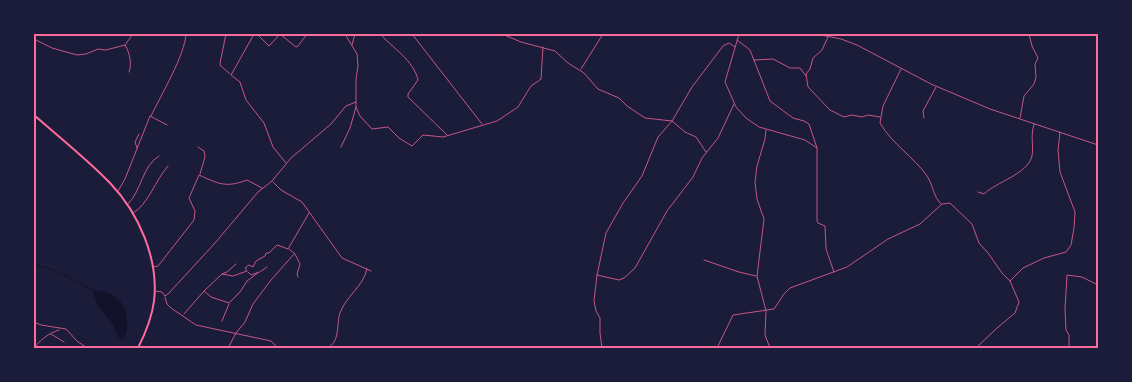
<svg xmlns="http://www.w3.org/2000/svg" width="1132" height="382" viewBox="0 0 1132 382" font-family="'Sofia Sans Condensed',sans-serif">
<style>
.water{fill:#12122b}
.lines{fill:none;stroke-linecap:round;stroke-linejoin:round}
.stream{stroke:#12122b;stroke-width:1}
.minor{stroke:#c65784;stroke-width:1}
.tertiary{stroke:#c65784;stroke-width:1}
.primary{stroke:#ff6b9d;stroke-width:2}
.neatline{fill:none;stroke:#ff6b9d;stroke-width:2}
</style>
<rect width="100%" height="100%" fill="#1b1b3a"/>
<path class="water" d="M92,290C108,290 122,297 126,313C127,316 126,319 127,321C128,329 127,333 123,340L118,337L112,323L98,306Z"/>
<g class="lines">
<path class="stream" d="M34,264L61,273L92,290"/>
<g class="minor">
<path d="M226,34L220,63V65L230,74"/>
<path d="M254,34L231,75L240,82L246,100L264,123L273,147L286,163"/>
<path d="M257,34L269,46L280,34L296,47L298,46L307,34"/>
<path d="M380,34C393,48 414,61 418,80L408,94V97L447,135"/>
<path d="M412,34L482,124"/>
<path d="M502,34L521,42L555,51L568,63L584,73L598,89L619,98L627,106L645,118L672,121L685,132L696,137L706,152"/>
<path d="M739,34L725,82L736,107L746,118L759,127L805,140L817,148V221L818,223L825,226L826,249L834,272"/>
<path d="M828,37L822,50L813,58L810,69L806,74L808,87L830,110L844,117L852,115L862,117L868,115L880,117"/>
<path d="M34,39L52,48L77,55L86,54L98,49L106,50L125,45C130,53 132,64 129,72"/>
<path d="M737,40L750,50L770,101L793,118L804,121L809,124L817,148"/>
<path d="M125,45L133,34"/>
<path d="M352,45L355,34"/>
<path d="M754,60L773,59L790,68H800L806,76"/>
<path d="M581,69L603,34"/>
<path d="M901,69L883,106L880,123C892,144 914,157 927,176C933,185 933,196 941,204"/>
<path d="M356,107L360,116L372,129L388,127L399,138L412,146L423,135L443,137L497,121L518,107L531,86L541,79L543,47"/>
<path d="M151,116C161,95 185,55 186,34"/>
<path d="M924,118L923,111L936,87"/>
<path d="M1020,118L1024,96L1034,84L1036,77L1035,64L1038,58L1032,46L1029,34"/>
<path d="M766,130L765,139L757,166L755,182L757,199L764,219L757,276L766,311L765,335L770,348"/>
<path d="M198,147L204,151L205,157L200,174"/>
<path d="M341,147L350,128L356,107V79L358,66L357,54L345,34"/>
<path d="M137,148L135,142L139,134"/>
<path d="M273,182L281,190L302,202L342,258L371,271"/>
<path d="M118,191L125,179L150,116L167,125"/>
<path d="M978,192L984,194C996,182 1028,174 1032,156C1034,146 1030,138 1034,124"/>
<path d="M1098,197V198"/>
<path d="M128,204C142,190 142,166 159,156"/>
<path d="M133,213C148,205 156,179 168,166"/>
<path d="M289,249L295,254L300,264L297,274L298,277"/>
<path d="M704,260L739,272L756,276"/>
<path d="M236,264L227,272L222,274L233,276L247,271L245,268L249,265L253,267L256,261L265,256L266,253H269L277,245L288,249L309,213"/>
<path d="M153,267L158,266L194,220L195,211L189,198L199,175C219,184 226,188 247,180L262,188"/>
<path d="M260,272L267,267"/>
<path d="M222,274L204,291L211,297L229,303L240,292L247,281L259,272L251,275L248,272"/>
<path d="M597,275L619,280L624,278L635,268L667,211L693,177L702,158L718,138L734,104"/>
<path d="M1010,281L1023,268L1044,258L1066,252L1071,245L1074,228L1075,212L1060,172L1058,150L1060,132"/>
<path d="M155,291L162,292L165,296L169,293L215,243L258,192L272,181L291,158L331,124L346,106L356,102"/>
<path d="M165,297L167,304L171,308L196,325L271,341L278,348"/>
<path d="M184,314L204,291"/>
<path d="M34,315L36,313"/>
<path d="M222,321L229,304"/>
<path d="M34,322L41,325L66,329L77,341L87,348"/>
<path d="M51,334L64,342"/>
<path d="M34,348C40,340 49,333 59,330"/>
<path d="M228,348L236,333L245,322L253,304L271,280L294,254"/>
<path d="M327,348C341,342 336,324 340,313C346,296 363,287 367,269"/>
<path d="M602,348L600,333V318L596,311L594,301L597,275L606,233L623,203L642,176L658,137L672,121L692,87L723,46L729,43L735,47"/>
<path d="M717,348L733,315L774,309L784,294L790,288L847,267L888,239L920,224L942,204L950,203L972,224L979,243L988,253L1002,273L1010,281L1019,302L1015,313L997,328L976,348"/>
<path d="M1069,348V335L1066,330L1065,309L1067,275L1082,277L1098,285"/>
</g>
<path class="tertiary" d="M816,34L841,39L857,45L931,84L990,109L1098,145"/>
<path class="primary" d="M34,115C59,137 87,159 110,183C139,213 159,260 154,301C152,318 145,334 138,348"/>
</g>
<rect width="1132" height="382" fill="none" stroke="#1b1b3a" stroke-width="70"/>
<rect x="35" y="35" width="1062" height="312" class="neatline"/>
</svg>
